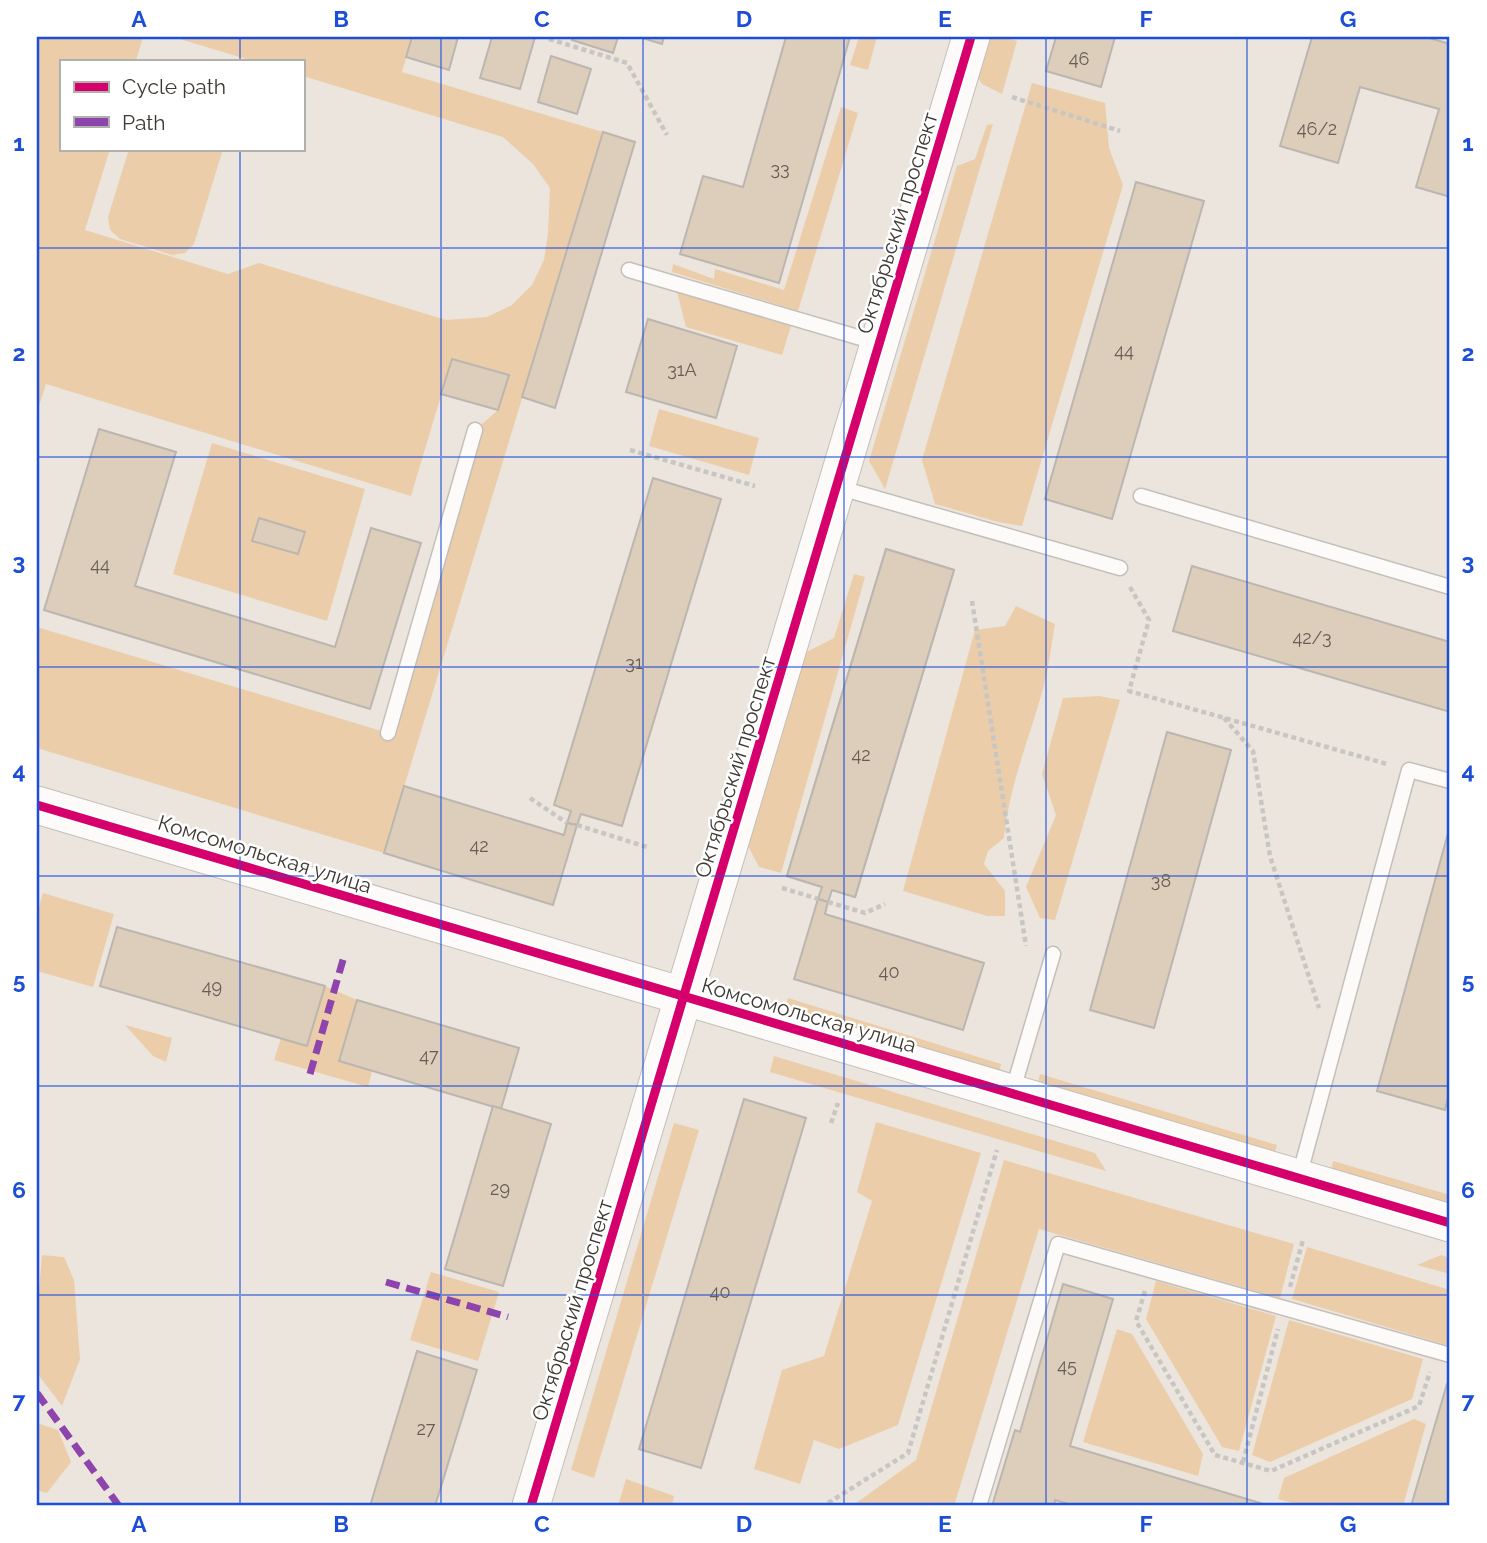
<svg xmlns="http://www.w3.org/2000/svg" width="1487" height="1543" viewBox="0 0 1487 1543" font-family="Raleway,sans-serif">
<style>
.green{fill:#ebcdaa}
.building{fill:#ddcdbb;stroke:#bbb6af;stroke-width:2}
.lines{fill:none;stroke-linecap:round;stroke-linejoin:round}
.service-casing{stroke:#c4bfb9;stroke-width:17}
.tertiary-casing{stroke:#c4bfb9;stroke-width:39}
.path{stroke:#c8c6c3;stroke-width:4.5;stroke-dasharray:5 3.5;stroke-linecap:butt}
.service{stroke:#fcfbfa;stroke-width:14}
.tertiary{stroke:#fcfbfa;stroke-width:37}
.quiet{stroke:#8e44ad;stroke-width:7;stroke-dasharray:14 7;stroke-linecap:butt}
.cycleway-casing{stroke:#fff;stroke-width:13}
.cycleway{stroke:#d6006c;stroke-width:9}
.grid{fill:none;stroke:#1d4ed8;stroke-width:2;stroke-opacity:0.55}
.labels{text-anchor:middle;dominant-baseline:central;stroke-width:5;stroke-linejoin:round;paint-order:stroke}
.number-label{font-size:18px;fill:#665e55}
.street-label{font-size:21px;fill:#3e3933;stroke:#fff}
.neatline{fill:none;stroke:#1d4ed8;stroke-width:2.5}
.grid-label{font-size:23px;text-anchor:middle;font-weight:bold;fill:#1d4ed8}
</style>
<rect width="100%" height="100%" fill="#ece5dd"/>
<g class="green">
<path d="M37,37H143L136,61H61V149H110L85,230L228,274L259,263L446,320L487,317L512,305L532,285L544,260L548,233L550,188L533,164L503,137L303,76V61H253L173,37H286L294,39L295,37H412L402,72L603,132L384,853L37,748V627L388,733L475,430L498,410L508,375L452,359L411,496L46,384L37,412Z"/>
<path d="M859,37H877L868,70L850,65Z"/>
<path d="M982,37H1002L1017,41L1002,94L982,84L973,70Z"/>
<path d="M1032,83L1105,103L1109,148L1123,185L1022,526L998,522L935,504L922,460Z"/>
<path d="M841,107L858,113L798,311L672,272L673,264L714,279L715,269L784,290Z"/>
<path d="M993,124L885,489L869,461L957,166L975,159L987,125Z"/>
<path d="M129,149H223L194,244L185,253L172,255L120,239L110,230L108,217Z"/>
<path d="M677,292L791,326L782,355L686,327Z"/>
<path d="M659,409L759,438L749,475L649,446Z"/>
<path d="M212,443L365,489L327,621L173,574Z"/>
<path d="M854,574L865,577L781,873L759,867L744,838L795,658L834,638Z"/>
<path d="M1016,606L1055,624C1051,646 1049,668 1043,689C1029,739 1009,787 1004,838L988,851L984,864L1005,891V916H987L903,891L975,630L1005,626Z"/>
<path d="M1099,696L1120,700L1055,920L1040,918L1026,887L1056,815L1042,774L1063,698Z"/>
<path d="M43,893L114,914L93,987L37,971V914Z"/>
<path d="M325,986L357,1000L339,1061L372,1071L368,1087L274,1060L281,1038L307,1046Z"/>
<path d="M788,998L1001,1064L998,1078L783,1014Z"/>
<path d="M125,1025L172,1038L166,1062L153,1056Z"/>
<path d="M774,1056L1095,1153L1106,1171L770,1072Z"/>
<path d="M1040,1074L1277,1145L1273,1159L1037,1088Z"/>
<path d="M876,1122L981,1153L898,1425L839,1449L814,1440L800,1484L754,1469L782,1370L824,1356L872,1201L857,1192Z"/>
<path d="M674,1123L699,1130L594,1478L571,1470Z"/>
<path d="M1004,1160L1294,1244L1280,1298L1039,1229L954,1506H852L916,1460Z"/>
<path d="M1333,1161L1450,1195V1211L1330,1174Z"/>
<path d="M1307,1247L1450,1290V1346L1292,1299Z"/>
<path d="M42,1255L64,1257L74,1280L80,1359L62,1406L37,1373V1316Z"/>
<path d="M1441,1255L1450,1258V1274L1417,1265Z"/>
<path d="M431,1272L499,1292L478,1361L410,1340Z"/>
<path d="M1156,1281L1276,1316L1239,1451L1222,1447L1146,1319Z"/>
<path d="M1289,1320L1423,1359L1412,1399L1270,1462L1252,1455Z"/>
<path d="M1117,1329L1132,1334L1203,1454L1198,1476L1083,1442Z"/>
<path d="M1414,1419L1426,1424L1403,1506H1303L1278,1499L1284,1478Z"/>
<path d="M37,1423L58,1430L71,1462L47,1493L37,1490Z"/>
<path d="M626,1479L674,1496L672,1506H618Z"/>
</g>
<g class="building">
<path d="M412,37H458L449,70L406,57Z"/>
<path d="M492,37H535L520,89L480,78Z"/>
<path d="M573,37H618L613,53L572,40Z"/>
<path d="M639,37H664L662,44Z"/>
<path d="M786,37H850L779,283L680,254L703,176L743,187Z"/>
<path d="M1056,37H1115L1101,87L1046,71Z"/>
<path d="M1312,37H1426L1450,44V197L1416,187L1439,109L1360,87L1338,163L1280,146Z"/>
<path d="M551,56L591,69L577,114L538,102Z"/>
<path d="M603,132L635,142L555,408L522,397Z"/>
<path d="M1136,182L1204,201L1112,519L1045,499Z"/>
<path d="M648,319L737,346L716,418L626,392Z"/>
<path d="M452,359L509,375L498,410L441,394Z"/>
<path d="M99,429L176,452L135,586L335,647L371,528L421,543L370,709L44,610Z"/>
<path d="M653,478L721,499L622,826L581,814L577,825L567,823L571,811L554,805Z"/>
<path d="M259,518L305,532L298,554L252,541Z"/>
<path d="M886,549L954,570L855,897L787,876Z"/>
<path d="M886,549L954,570L855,897L832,890L828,902L818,899L822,887L787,876Z"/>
<path d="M1192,566L1450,642V712L1173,631Z"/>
<path d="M1167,732L1231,750L1154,1028L1090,1010Z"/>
<path d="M404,786L564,835L567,823L577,825L553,905L384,853Z"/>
<path d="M1450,826V1090L1445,1110L1377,1091Z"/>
<path d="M818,899L828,902L825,914L984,963L963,1030L794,979Z"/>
<path d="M117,927L325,986L307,1046L100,986Z"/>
<path d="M357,1000L519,1048L501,1109L339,1061Z"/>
<path d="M744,1099L806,1118L701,1468L639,1449Z"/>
<path d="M493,1106L551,1124L503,1286L445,1269Z"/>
<path d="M1063,1284L1113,1299L1070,1446L1270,1506H1075L1055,1500L1054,1506H992L1015,1430L1020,1432Z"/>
<path d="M417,1351L477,1370L435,1506H370Z"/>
<path d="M1447,1384L1450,1385V1506H1411Z"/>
</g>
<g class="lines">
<defs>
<g id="service">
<path d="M629,270L878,343"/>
<path d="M837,487L1120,568"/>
<path d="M1141,496L1450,587"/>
<path d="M388,733L475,430"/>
<path d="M1012,1093L1053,954"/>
<path d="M1299,1177L1409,770L1450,781"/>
<path d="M979,1506L1058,1244L1450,1355"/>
</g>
<g id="tertiary">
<path d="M37,805L1450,1223"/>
<path d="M531,1506L971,37"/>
</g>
</defs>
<use href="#service" class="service-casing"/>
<use href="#tertiary" class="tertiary-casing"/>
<g class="path">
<path d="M549,39L627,63L667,135"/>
<path d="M1012,97L1120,131"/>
<path d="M630,450L755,486"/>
<path d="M1130,587L1149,620L1129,691L1387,764"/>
<path d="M972,601L1026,946"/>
<path d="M1224,718L1253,751L1270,856L1319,1008"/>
<path d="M530,798L567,823"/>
<path d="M577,825L647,847"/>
<path d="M782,888L818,899"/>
<path d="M828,902L865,913L885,904"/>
<path d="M831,1123L838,1103"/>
<path d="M1290,1287L1303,1240"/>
<path d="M1145,1291L1136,1321L1215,1455L1271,1471L1419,1406L1430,1372"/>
<path d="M1243,1462L1278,1329"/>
<path d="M828,1503L908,1453L997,1150"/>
</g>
<use href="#service" class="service"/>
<use href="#tertiary" class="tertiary"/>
<g class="quiet">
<path d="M310,1074L345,953"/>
<path d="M386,1282L508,1317"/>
<path d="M37,1393L119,1506"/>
</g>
<defs>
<g id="cycleway">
<path d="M37,805L1450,1223"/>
<path d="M531,1506L971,37"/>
</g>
</defs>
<use href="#cycleway" class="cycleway-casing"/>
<use href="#cycleway" class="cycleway"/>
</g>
<path class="grid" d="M240,37V61M441,37V1506M643,37V1506M844,37V1506M1046,37V1506M1247,37V1506M240,149V1506M37,248H1450M37,457H1450M37,667H1450M37,876H1450M37,1086H1450M37,1295H1450"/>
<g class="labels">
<g class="number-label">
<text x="1079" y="58">46</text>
<text x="1317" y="128">46/2</text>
<text x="780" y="168">33</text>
<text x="1124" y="350">44</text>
<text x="682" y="369">31А</text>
<text x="100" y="564">44</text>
<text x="1312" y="637">42/3</text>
<text x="634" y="662">31</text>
<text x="861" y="754">42</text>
<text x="479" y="845">42</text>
<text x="1161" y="880">38</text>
<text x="889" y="971">40</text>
<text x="212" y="986">49</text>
<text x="429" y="1055">47</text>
<text x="500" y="1188">29</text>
<text x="720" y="1291">40</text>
<text x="1067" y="1365">45</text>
<text x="426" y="1428">27</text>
</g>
<g class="street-label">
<text transform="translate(897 223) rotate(-73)">Октябрьский проспект</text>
<text transform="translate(735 767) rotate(-73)">Октябрьский проспект</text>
<text transform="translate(265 854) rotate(17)">Комсомольская улица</text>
<text transform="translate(809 1015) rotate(16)">Комсомольская улица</text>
<text transform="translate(572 1310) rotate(-73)">Октябрьский проспект</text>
</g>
</g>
<rect width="1487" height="1543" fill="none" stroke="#ffffff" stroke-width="77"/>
<rect x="60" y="60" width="245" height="91" fill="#ffffff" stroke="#b2b0ad" stroke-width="2"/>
<rect x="74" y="82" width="35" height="10" fill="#d6006c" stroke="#b2b0ad" stroke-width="2"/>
<text x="122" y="94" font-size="21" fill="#3e3933">Cycle path</text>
<rect x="74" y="117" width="35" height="10" fill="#8e44ad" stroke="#b2b0ad" stroke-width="2"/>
<text x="122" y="130" font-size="21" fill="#3e3933">Path</text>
<rect x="38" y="38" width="1410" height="1466" class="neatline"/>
<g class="grid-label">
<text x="139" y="27">A</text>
<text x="341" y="27">B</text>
<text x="542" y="27">C</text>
<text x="744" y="27">D</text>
<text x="945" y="27">E</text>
<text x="1146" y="27">F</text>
<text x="1348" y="27">G</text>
<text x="19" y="151">1</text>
<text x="1468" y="151">1</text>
<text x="19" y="361">2</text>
<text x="1468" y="361">2</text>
<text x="19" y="570">3</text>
<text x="1468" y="570">3</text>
<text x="19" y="779">4</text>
<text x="1468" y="779">4</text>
<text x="19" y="989">5</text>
<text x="1468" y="989">5</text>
<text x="19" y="1198">6</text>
<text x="1468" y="1198">6</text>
<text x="19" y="1408">7</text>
<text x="1468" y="1408">7</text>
<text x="139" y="1532">A</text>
<text x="341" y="1532">B</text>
<text x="542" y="1532">C</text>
<text x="744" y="1532">D</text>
<text x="945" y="1532">E</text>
<text x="1146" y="1532">F</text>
<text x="1348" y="1532">G</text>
</g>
</svg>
